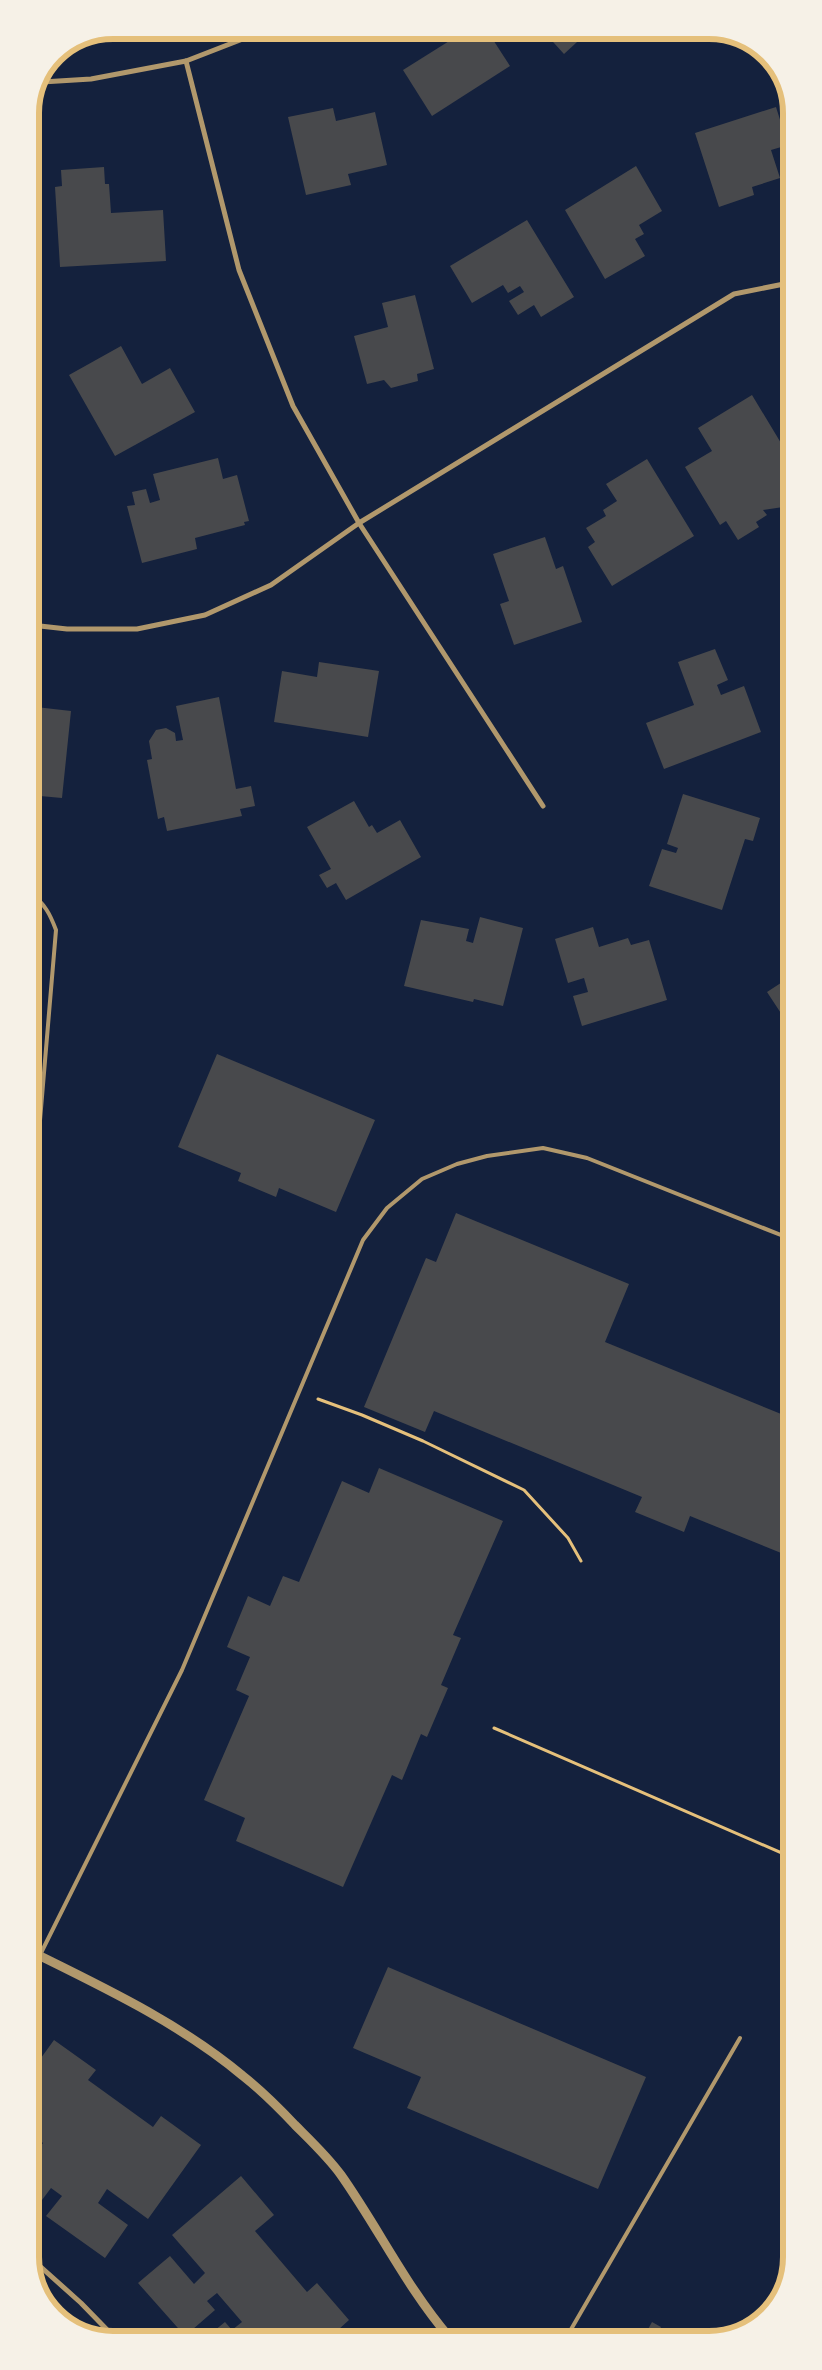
<svg xmlns="http://www.w3.org/2000/svg" width="822" height="2370" viewBox="0 0 822 2370" font-family="'Noto Sans',sans-serif">
<style>
.building{fill:#48494c}
.lines{fill:none;stroke-linecap:round;stroke-linejoin:round}
.path{stroke:#e5c07b;stroke-width:3}
.service{stroke:#b1986c;stroke-width:4}
.minor{stroke:#b1986c;stroke-width:5}
.tertiary{stroke:#b1986c;stroke-width:9}
.rim{fill:none;stroke:#e5c07b;stroke-width:6}
</style>
<rect width="100%" height="100%" fill="#14213d"/>
<g class="building">
<path d="M589,31L564,54L544,32Z"/>
<path d="M488,32L510,66L432,116L403,70L462,33Z"/>
<path d="M776,107L788,145L771,150L780,178L752,187L754,195L719,207L695,133Z"/>
<path d="M333,108L336,121L375,112L387,165L348,174L351,185L306,195L288,117Z"/>
<path d="M636,166L662,211L639,225L644,234L635,239L645,256L605,279L565,210Z"/>
<path d="M104,167L105,184H109L111,213L163,210L166,261L60,267L55,187L62,186L61,170Z"/>
<path d="M30,193H35L32,233L30,232Z"/>
<path d="M527,220L574,297L541,317L534,305L518,315L509,301L524,292L520,286L508,293L503,285L472,303L450,266Z"/>
<path d="M415,295L434,369L417,374L418,381L391,388L384,380L367,384L354,336L388,327L382,303Z"/>
<path d="M121,346L142,384L170,368L195,412L115,456L69,375Z"/>
<path d="M790,382V397L784,386Z"/>
<path d="M752,395L790,458V506L763,510L767,515L756,522L759,527L738,540L726,521L720,525L685,467L712,451L698,428Z"/>
<path d="M218,458L223,479L237,475L249,521L244,522L245,525L195,538L197,549L142,563L127,506L135,505L132,492L146,489L150,503L160,500L153,474Z"/>
<path d="M647,459L694,536L612,586L588,547L595,542L586,528L606,516L603,510L617,501L606,484Z"/>
<path d="M545,537L556,569L563,566L582,622L514,645L500,604L509,601L493,554Z"/>
<path d="M715,649L728,680L717,685L721,695L744,686L761,732L664,769L646,723L694,705L678,662Z"/>
<path d="M319,662L379,671L368,737L274,722L282,671L317,677Z"/>
<path d="M219,697L236,789L251,786L255,806L240,809L242,816L167,831L164,817L158,819L147,760L152,759L149,741L156,730L166,728L175,733L176,741L183,740L176,706Z"/>
<path d="M36,707L71,711L62,798L40,796L39,804L31,803V730L34,731Z"/>
<path d="M683,794L760,818L753,841L745,839L722,910L649,886L662,849L676,853L678,848L667,844Z"/>
<path d="M354,801L369,827L372,825L377,833L400,820L421,857L346,900L336,883L327,888L319,875L331,869L307,827Z"/>
<path d="M480,917L523,928L503,1006L474,999L473,1002L404,986L421,920L469,929L466,941L473,943Z"/>
<path d="M593,927L599,947L628,938L631,945L649,940L667,1000L582,1026L573,996L588,992L584,978L568,983L555,939Z"/>
<path d="M31,944H38L33,1020H31Z"/>
<path d="M790,977V1050L780,1034L790,1027L767,992Z"/>
<path d="M217,1054L375,1120L336,1212L279,1188L276,1197L238,1181L241,1173L178,1147Z"/>
<path d="M790,1073V1083L791,1094L781,1079Z"/>
<path d="M456,1213L629,1284L605,1342L791,1418V1557L690,1516L684,1532L635,1512L642,1497L434,1411L425,1432L364,1407L426,1258L436,1262Z"/>
<path d="M379,1468L503,1521L453,1635L461,1638L441,1685L448,1688L427,1737L421,1734L402,1780L392,1775L343,1887L236,1841L245,1818L204,1800L249,1696L236,1690L250,1657L227,1647L248,1596L270,1606L283,1576L299,1582L342,1481L369,1493Z"/>
<path d="M388,1967L646,2077L598,2189L407,2108L421,2077L353,2048Z"/>
<path d="M54,2040L96,2070L88,2080L153,2127L161,2116L201,2145L148,2219L107,2189L98,2203L128,2225L105,2258L46,2216L62,2196L51,2188L36,2208L33,2206V2157L43,2143L33,2135V2069Z"/>
<path d="M241,2176L274,2215L255,2231L307,2292L317,2283L349,2320L328,2339H262L258,2334L252,2339H204L225,2322L232,2330L242,2322L217,2293L207,2301L215,2310L185,2336L138,2283L170,2256L194,2284L205,2273L172,2235Z"/>
<path d="M652,2322L661,2327L657,2335L647,2331Z"/>
</g>
<g class="lines">
<g class="path">
<path d="M318,1399L362,1415L423,1441L524,1490L568,1538L581,1561"/>
<path d="M494,1728L791,1857"/>
</g>
<g class="service">
<path d="M31,894C45,904 50,914 56,930L37,1156L31,1180"/>
<path d="M40,1955L182,1670L363,1240L387,1208L422,1179L457,1164L487,1156L543,1148L587,1158L791,1239"/>
<path d="M566,2338L740,2038"/>
</g>
<g class="minor">
<path d="M186,61L239,270L293,406L359,523L543,806"/>
<path d="M42,82L91,79L186,61L253,35"/>
<path d="M31,625L67,629H137L205,615L271,585L359,523L734,294L789,283"/>
<path d="M33,2260L81,2303L117,2340"/>
</g>
<path class="tertiary" d="M32,1952C105,1988 181,2024 243,2076C262,2091 279,2108 295,2125C311,2141 328,2157 341,2175C379,2229 407,2288 450,2338"/>
</g>
<path d="M0 0H822V2370H0ZM113 39H709A74 74 0 0 1 783 113V2257A74 74 0 0 1 709 2331H113A74 74 0 0 1 39 2257V113A74 74 0 0 1 113 39Z" fill="#f6f1e7" fill-rule="evenodd"/>
<path class="rim" d="M113 39H709A74 74 0 0 1 783 113V2257A74 74 0 0 1 709 2331H113A74 74 0 0 1 39 2257V113A74 74 0 0 1 113 39Z"/>
</svg>
